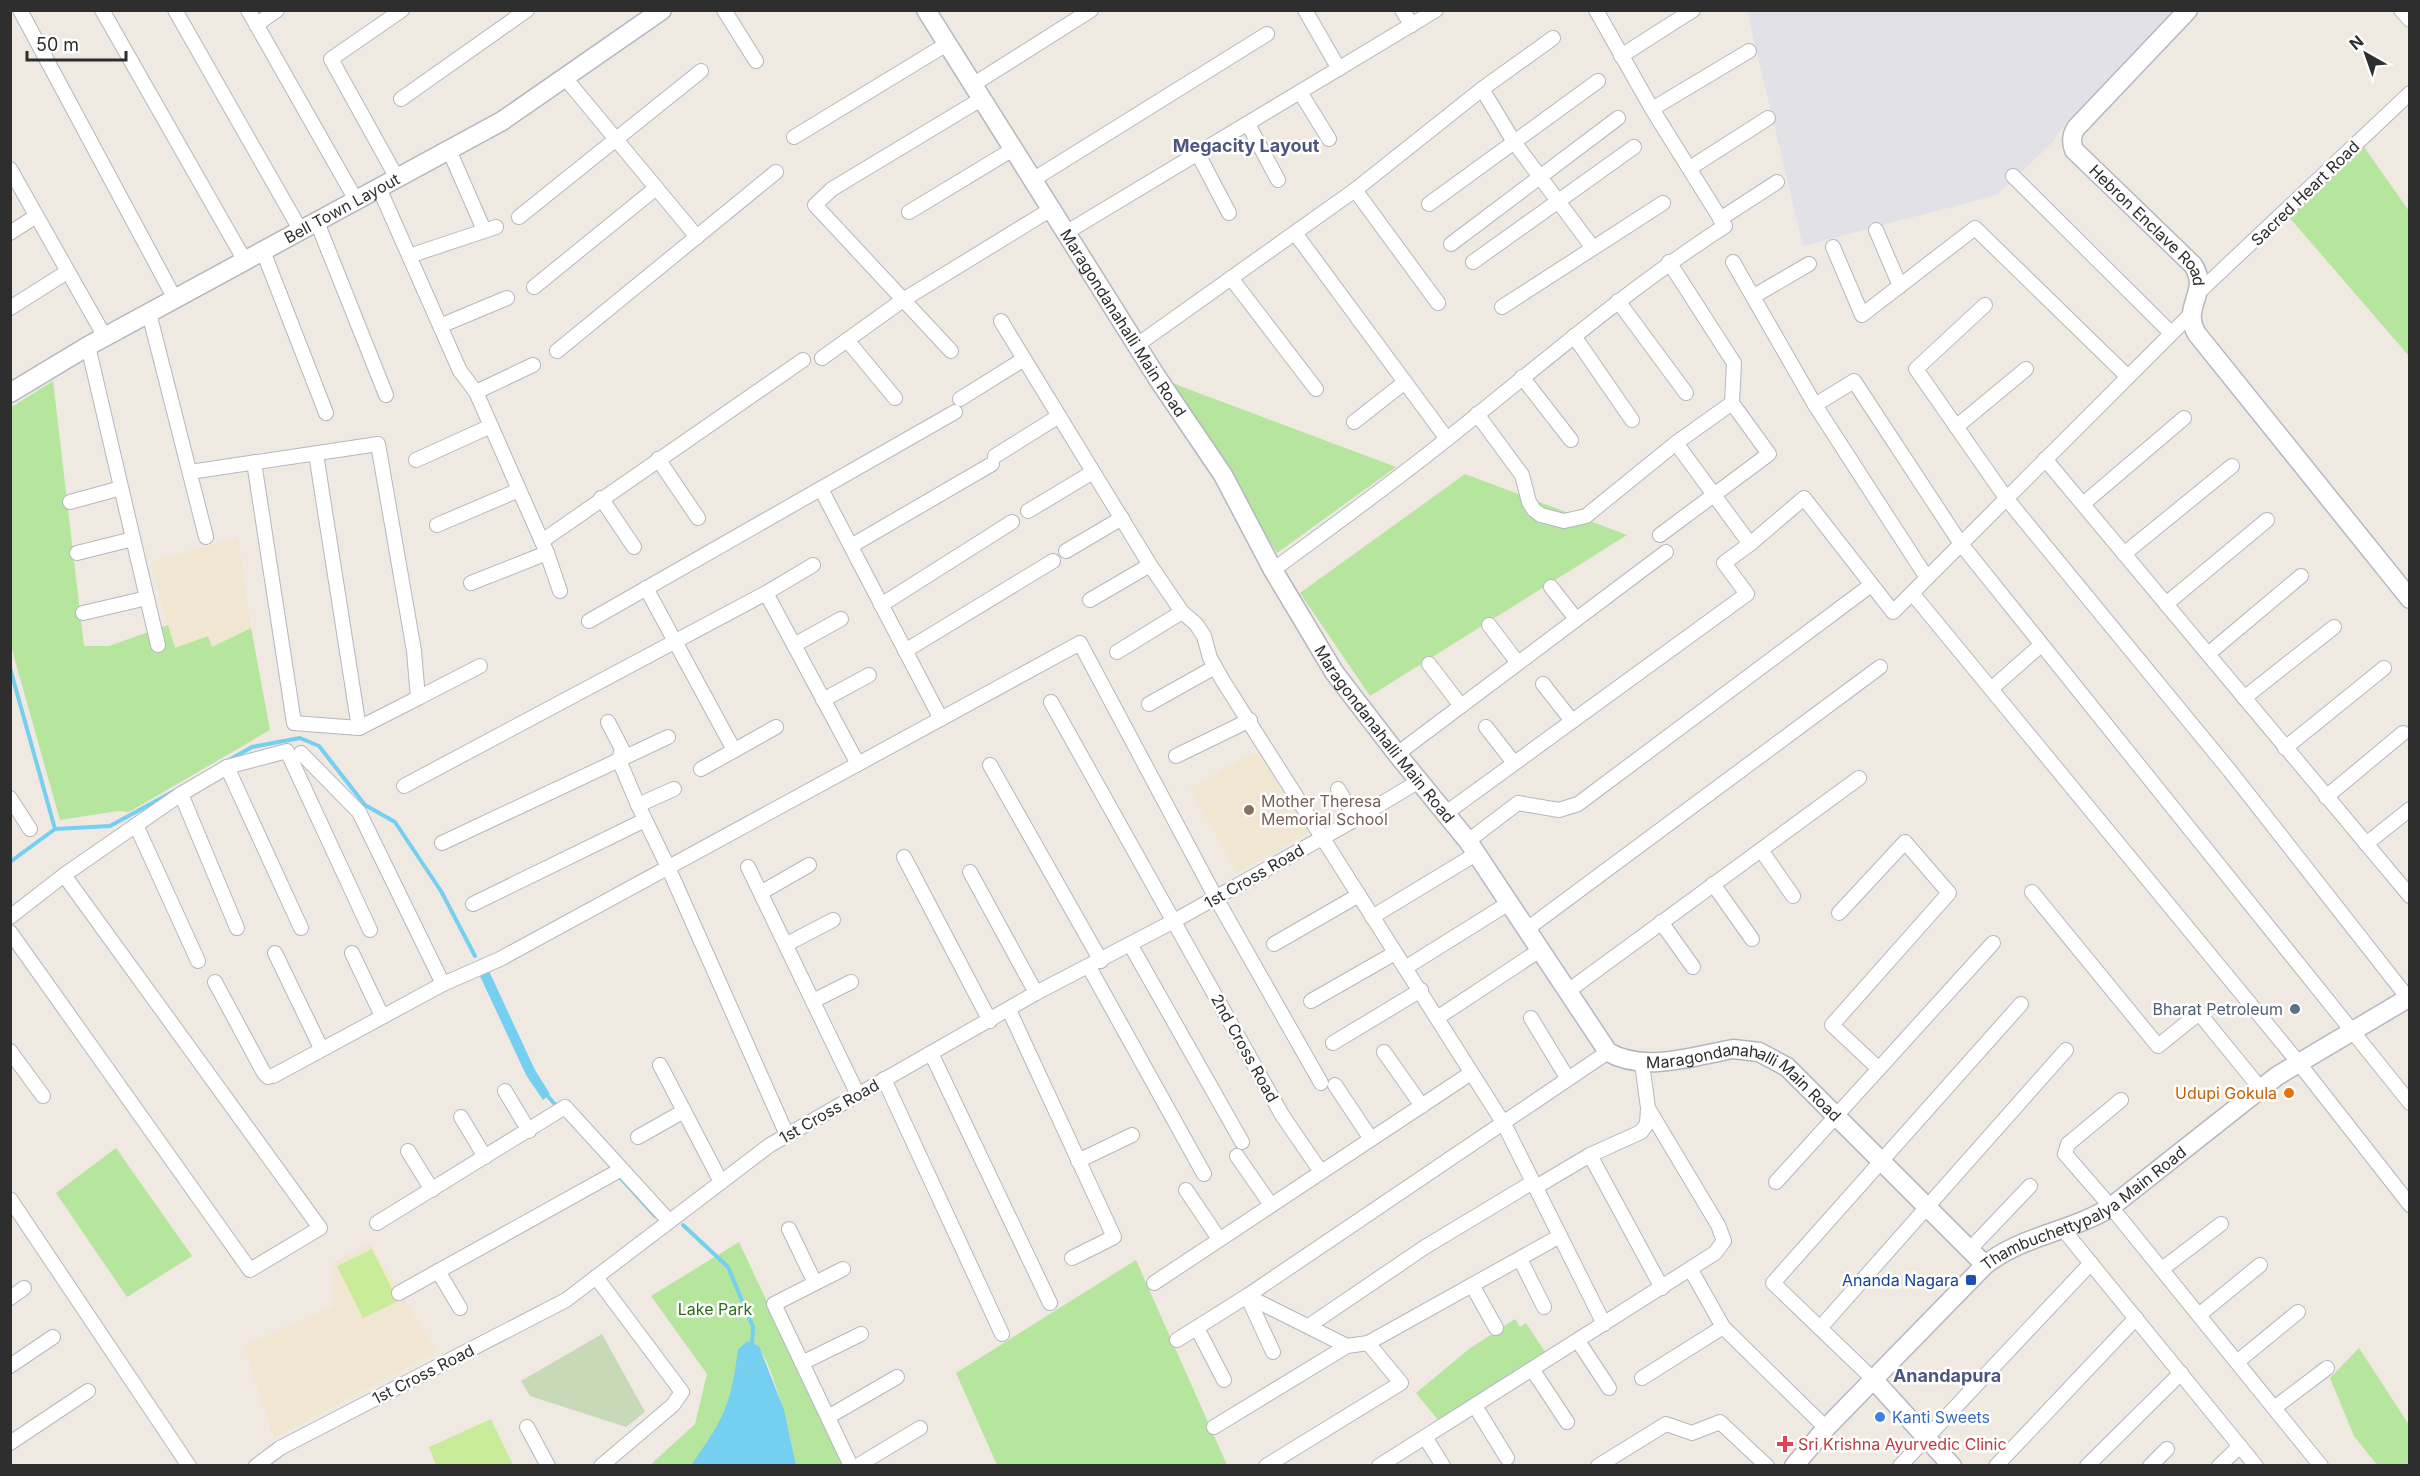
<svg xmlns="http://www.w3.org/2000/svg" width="2420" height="1476" viewBox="0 0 2420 1476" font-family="Inter,sans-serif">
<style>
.industrial{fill:#e3e1e8}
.education{fill:#f0e6d1}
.green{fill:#b6e59e}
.cemetery{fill:#c8d9b8}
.pitch{fill:#c9ec9a}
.water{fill:#75cff0}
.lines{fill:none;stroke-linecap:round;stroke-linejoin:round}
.stream{stroke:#75cff0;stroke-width:4}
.street-casing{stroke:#b4b7c1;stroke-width:16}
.secondary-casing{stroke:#b4b7c1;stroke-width:21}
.street{stroke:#fff;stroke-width:14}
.secondary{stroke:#fff;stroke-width:18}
.education-dot{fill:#8d6e63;stroke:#fff;stroke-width:2}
.service-dot{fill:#5c6f8a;stroke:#fff;stroke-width:2}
.food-dot{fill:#e8710a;stroke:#fff;stroke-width:2}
.transit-dot{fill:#1a4fb4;stroke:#fff;stroke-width:2}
.shop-dot{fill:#3f7fe0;stroke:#fff;stroke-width:2}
.health-dot{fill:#e0444e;stroke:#fff;stroke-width:2}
.labels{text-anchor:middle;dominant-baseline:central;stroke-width:5;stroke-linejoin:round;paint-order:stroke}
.street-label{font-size:16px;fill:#2e2e2e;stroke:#fff}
.education-label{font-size:16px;fill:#785e54;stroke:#fff;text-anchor:start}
.service-label{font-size:16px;fill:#4e5e75;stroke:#fff;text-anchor:end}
.food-label{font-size:16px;fill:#c56008;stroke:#fff;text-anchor:end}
.transit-label{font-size:16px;fill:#164399;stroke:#fff;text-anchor:end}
.park-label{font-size:16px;fill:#2c6e1b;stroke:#fff}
.shop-label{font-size:16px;fill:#366cbe;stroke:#fff;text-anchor:start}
.health-label{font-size:16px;fill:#be3a42;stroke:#fff;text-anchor:start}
.neighbourhood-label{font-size:18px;font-weight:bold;fill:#4d5680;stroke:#fff}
</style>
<rect width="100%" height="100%" fill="#efe9e1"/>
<path class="industrial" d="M1747,11H2175L2061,129L2052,143L1997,195L1803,246Z"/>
<g class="education">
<path d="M238,537L251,628L212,647L208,636L175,648L150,562Z"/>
<path d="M1259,750L1309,832L1237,873L1190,788Z"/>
<path d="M370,1243L436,1352L274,1438L244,1346L333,1306L332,1263Z"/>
</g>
<g class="green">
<path d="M2364,147L2409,211V356L2289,217Z"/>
<path d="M53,381L84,646H109L168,625L175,648L208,636L212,647L251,628L270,730L129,812L118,811L60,820L11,646L10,408Z"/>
<path d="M1172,383L1396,467L1277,553Z"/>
<path d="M1465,474L1627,535L1370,696L1300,593Z"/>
<path d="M116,1148L192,1256L127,1297L56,1193Z"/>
<path d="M739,1242L844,1465H796C792,1443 771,1350 752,1342L738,1353C742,1395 714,1433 691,1465L649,1466L695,1424L707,1374L651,1296Z"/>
<path d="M1136,1260L1227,1465H997L956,1373Z"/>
<path d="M1515,1319L1520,1327L1526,1323L1545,1352L1438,1420L1416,1393L1469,1349Z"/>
<path d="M2359,1348L2409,1425V1465H2377L2354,1436L2330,1378Z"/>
</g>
<path class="cemetery" d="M602,1334L645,1412L626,1427L530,1396L521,1381Z"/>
<g class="pitch">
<path d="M372,1249L398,1301L363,1318L337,1266Z"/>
<path d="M491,1419L513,1465H436L429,1447Z"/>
</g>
<g class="water">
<path d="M489,971L535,1070L550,1094L543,1100L526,1075L480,976Z"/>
<path d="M748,1341L759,1346L784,1410L796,1465H691C724,1419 731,1405 738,1349Z"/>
</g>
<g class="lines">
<g class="stream">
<path d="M10,668L55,829L110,826L178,789"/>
<path d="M229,760L252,747L300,738L319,746L365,805L395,822L441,891L475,956"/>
<path d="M10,862L55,829"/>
<path d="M546,1094L558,1108"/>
<path d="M617,1174L655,1216"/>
<path d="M683,1225L728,1267L753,1327L752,1345"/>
</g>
<defs>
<g id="street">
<path d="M20,10L175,299"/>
<path d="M102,10L245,261"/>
<path d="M175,10L301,231"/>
<path d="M248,10L356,200"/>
<path d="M724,10L756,61"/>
<path d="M1305,10L1339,69"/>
<path d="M1402,10L1412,25"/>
<path d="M2401,10L2410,20"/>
<path d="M256,25L277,10"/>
<path d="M1621,56L1693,10"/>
<path d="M566,79L697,237"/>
<path d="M974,84L1091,10"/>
<path d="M1482,89L1514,142L1593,248"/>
<path d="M1300,92L1329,139"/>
<path d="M401,99L527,10"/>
<path d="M1652,109L1749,51"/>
<path d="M1248,124L1278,180"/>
<path d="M794,137L947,44"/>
<path d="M449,150L484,230"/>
<path d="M1198,154L1229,213"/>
<path d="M1690,168L1768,118"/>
<path d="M10,169L105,337"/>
<path d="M2013,176L2170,332"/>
<path d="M397,178L331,59L402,10"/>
<path d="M1034,179L1267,34"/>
<path d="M379,188L460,371L476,392L547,553L560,591"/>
<path d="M1355,190L1438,303"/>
<path d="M1429,204L1598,81"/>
<path d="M909,212L1015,148"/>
<path d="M519,217L701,71"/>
<path d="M1720,219L1777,182"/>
<path d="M317,222L386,395"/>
<path d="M1876,230L1900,286"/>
<path d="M1067,232L1436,10"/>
<path d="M10,233L36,216"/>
<path d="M1295,233L1447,439"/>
<path d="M1451,244L1618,118"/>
<path d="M1833,247L1862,315L1975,228L2127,376"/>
<path d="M263,251L326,413"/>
<path d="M409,256L496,227"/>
<path d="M1473,262L1634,147"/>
<path d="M1733,262L1815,405L1927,578"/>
<path d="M1231,278L1316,389"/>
<path d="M534,287L656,188"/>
<path d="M2199,292L2410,93"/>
<path d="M1754,296L1809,264"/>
<path d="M1618,301L1686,393"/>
<path d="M1985,305L1916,369L2006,498L2230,771L2408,998"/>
<path d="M1502,307L1663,203"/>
<path d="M10,308L67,272"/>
<path d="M149,313L206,537"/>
<path d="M1001,321L1150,565L1182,612L1196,624L1204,636L1210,658L1223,681L1504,1124L1604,1324"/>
<path d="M440,326L507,298"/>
<path d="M1574,336L1632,420"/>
<path d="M847,340L895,398"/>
<path d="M1137,345L1355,190L1482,89L1553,38"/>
<path d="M88,346L158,645"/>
<path d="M557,351L776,172"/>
<path d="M951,351L815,205L832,189L983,98"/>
<path d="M822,358L903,300L1053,208"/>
<path d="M1522,377L1571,440"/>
<path d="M476,392L533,365"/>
<path d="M960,399L1024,359"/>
<path d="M1815,405L1854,381L1961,544L2410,1103"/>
<path d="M1477,414L1522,475L1529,502L1534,510L1541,515L1564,521L1586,516L1676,443L1732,403L1734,363L1669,262"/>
<path d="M1354,422L1405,382"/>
<path d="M1956,427L2026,369"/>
<path d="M316,454L359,728"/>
<path d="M995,456L1059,416"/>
<path d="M658,459L698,518"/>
<path d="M2045,459L2410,896"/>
<path d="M416,460L491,426"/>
<path d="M190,472L378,444L414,651L418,698L359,728L294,723L254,462"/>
<path d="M821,489L941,719"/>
<path d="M601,498L634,547"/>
<path d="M70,502L121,488"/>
<path d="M2083,504L2184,418"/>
<path d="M1028,511L1093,472"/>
<path d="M437,525L519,490"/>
<path d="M1660,535L1769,454L1732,403"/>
<path d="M542,541L803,360"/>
<path d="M1750,544L1804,498L1893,612L2191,314"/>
<path d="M851,546L992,464"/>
<path d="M1066,551L1122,518"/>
<path d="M77,553L133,539"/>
<path d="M2124,554L2232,466"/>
<path d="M1273,570C1331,527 1391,484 1447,439C1539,366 1626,290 1725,226L1652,109L1596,10"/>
<path d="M471,583L547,553"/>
<path d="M1551,587L1576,619"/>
<path d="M646,588L734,750"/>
<path d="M766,593L813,565"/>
<path d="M1912,593L2298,1062L2410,1205"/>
<path d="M1090,600L1150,565"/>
<path d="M2166,604L2267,520"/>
<path d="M881,605L1012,522"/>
<path d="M83,613L147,598"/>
<path d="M589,621L955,412"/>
<path d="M1489,625L1518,663"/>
<path d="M794,645L841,619"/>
<path d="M905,651L1053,561"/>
<path d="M1117,652L1182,612"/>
<path d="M2208,654L2301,576"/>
<path d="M1429,664L1461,706"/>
<path d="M1543,684L1572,721"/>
<path d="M1991,689L2041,645"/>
<path d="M418,698L480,666"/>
<path d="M2244,698L2334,627"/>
<path d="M823,700L869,675"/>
<path d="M1051,702L1282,1115L1321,1172"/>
<path d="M1149,704L1215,667"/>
<path d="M608,722L622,749L619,760L638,805L668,867L787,1135"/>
<path d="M1486,727L1514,763"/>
<path d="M2285,748L2384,668"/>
<path d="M301,753L359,812L443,984"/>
<path d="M1397,754L1666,552"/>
<path d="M1176,756L1250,720"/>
<path d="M990,765L1101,961"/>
<path d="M227,767L301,928"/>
<path d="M701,769L776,727"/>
<path d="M404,786L766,593L858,764"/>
<path d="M1338,789L1356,819"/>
<path d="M181,794L237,928"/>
<path d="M2326,797L2403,733"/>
<path d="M10,798L30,829"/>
<path d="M638,805L674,789"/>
<path d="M1446,813L1747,594L1724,563L1750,544L1676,443"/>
<path d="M136,825L198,961"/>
<path d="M1468,841L1518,803L1559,810L1578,804L1871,585"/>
<path d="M442,843L668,737"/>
<path d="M2366,844L2410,809"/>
<path d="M1761,850L1793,896"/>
<path d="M904,857L990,1021"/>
<path d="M748,867L858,1095"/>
<path d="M970,872L1036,993"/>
<path d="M1713,884L1752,939"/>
<path d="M762,892L809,865"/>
<path d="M2032,892L2158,1046L2199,1013L2260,1088"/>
<path d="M473,904L645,820"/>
<path d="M1839,913L1905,842L1949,893L1832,1025L1879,1069"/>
<path d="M10,917L64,875L181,794L227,767L287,751L370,930"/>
<path d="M1372,917L1476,854"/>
<path d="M1661,922L1693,967"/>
<path d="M1527,929L1880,667"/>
<path d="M10,932L250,1270L320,1228L64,875"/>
<path d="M787,944L833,920"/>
<path d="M1130,944L1242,1142"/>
<path d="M1274,944L1359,895"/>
<path d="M275,953L321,1048"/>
<path d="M352,953L382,1016"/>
<path d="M1089,967L1204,1174"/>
<path d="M1405,968L1509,903"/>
<path d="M215,982L264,1073L268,1077L273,1076L443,984L500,959L1080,643L1216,898L1321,1083"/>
<path d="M1568,991L1859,778"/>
<path d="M813,1001L851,982"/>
<path d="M1311,1001L1395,953"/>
<path d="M1009,1010L1114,1237L1072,1258"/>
<path d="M1437,1018L1540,950"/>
<path d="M1531,1018L1568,1079"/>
<path d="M1333,1043L1421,990"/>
<path d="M10,1051L43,1096"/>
<path d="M1384,1052L1422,1106"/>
<path d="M931,1053L1050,1303"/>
<path d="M660,1065L721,1182"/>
<path d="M884,1079L1002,1334"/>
<path d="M1335,1085L1371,1139"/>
<path d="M505,1091L529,1131"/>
<path d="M2121,1100L2068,1144L2065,1154L2111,1207L2321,1466"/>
<path d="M461,1117L485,1157"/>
<path d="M638,1137L684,1111"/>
<path d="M408,1151L432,1190"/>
<path d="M1590,1155L1662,1288"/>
<path d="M1237,1156L1271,1205"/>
<path d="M1078,1161L1132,1135"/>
<path d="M1776,1182L1993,943"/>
<path d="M1536,1187L1590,1155L1641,1132L1647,1124L1648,1108L1642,1063"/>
<path d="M1186,1190L1219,1239"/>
<path d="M10,1199L189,1466"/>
<path d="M377,1223L565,1107L669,1221"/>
<path d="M2062,1228L2256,1466"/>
<path d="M789,1229L815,1283"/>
<path d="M1970,1249L2030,1186"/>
<path d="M1520,1259L1544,1307"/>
<path d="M843,1269L774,1304L851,1466"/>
<path d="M2162,1269L2221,1224"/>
<path d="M1691,1270L1723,1327L1826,1428"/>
<path d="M438,1271L460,1308"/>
<path d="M596,1277L682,1392L673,1405L601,1466"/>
<path d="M1154,1283L1471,1073"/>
<path d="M1472,1285L1496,1328"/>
<path d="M399,1293L620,1170"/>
<path d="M1247,1296L1347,1346"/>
<path d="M1247,1296L1273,1352"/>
<path d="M10,1298L24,1288"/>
<path d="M2199,1315L2260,1265"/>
<path d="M1310,1325L1425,1247L1533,1182"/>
<path d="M1197,1328L1224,1380"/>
<path d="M1820,1328L2066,1050"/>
<path d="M1177,1340L1247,1296L1608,1052"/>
<path d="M1578,1341L1609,1388"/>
<path d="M2237,1362L2298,1312"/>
<path d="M802,1363L861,1334"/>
<path d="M10,1366L53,1337"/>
<path d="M1532,1369L1567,1422"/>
<path d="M1642,1378L1723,1327"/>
<path d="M1873,1379L1773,1283L2021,1004"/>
<path d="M1475,1406L1507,1458"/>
<path d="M2274,1408L2327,1368"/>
<path d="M828,1417L897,1377"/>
<path d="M527,1427L548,1466"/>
<path d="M1214,1427L1347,1346L1368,1343L1560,1236"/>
<path d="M1425,1437L1443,1466"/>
<path d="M10,1443L88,1391"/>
<path d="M256,1466L280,1448L566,1300L770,1145L1036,993L1174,921L1356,819L1419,781"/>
<path d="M857,1466L920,1428"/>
<path d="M1266,1466L1401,1383L1368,1343"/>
<path d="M1379,1466L1715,1253L1724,1241L1718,1225L1648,1108"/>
<path d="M1598,1466L1666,1424L1692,1433L1720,1422L1767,1466"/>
<path d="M1900,1466L2091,1263"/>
<path d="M1996,1466L2136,1318"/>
<path d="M2087,1466L2181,1373"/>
<path d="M2150,1466L2167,1449"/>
<path d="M2219,1466L2240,1446"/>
</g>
<g id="secondary">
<path id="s1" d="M926,10L1156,376L1223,475L1273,570L1334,672L1397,754L1468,841L1608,1052C1645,1073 1694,1056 1733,1049L1759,1052L1787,1067L1985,1265"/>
<path id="s2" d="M2188,10L2076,128C2071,136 2071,142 2074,150L2193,265C2211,293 2180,306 2197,334L2410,599"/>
<path id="s3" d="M10,393L88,346L502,121L662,10"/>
<path d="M1873,1379L1952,1466"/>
<path id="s4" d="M1794,1466L1826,1428L1985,1265C2023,1235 2071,1232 2111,1207L2277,1076L2410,997"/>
</g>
</defs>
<use href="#street" class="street-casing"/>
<use href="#secondary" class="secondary-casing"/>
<use href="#street" class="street"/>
<use href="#secondary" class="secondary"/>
</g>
<circle class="education-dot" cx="1249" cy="810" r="6"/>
<circle class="service-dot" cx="2295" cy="1009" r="6"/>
<circle class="food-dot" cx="2289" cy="1093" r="6"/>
<rect class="transit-dot" x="1965" y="1274" width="12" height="12" rx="3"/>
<circle class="shop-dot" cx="1880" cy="1417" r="6"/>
<path class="health-dot" d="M1782 1435h6v6h6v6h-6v6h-6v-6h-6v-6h6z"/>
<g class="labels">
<g class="street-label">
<text transform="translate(2305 193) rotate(-44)">Sacred Heart Road</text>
<text stroke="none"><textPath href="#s3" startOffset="380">Bell Town Layout</textPath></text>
<text stroke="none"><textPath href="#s2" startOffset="292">Hebron Enclave Road</textPath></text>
<text stroke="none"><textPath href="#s1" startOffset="370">Maragondanahalli Main Road</textPath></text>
<text stroke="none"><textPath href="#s1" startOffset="858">Maragondanahalli Main Road</textPath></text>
<text transform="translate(1254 876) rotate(-30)">1st Cross Road</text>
<text transform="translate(1245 1048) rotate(61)">2nd Cross Road</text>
<text stroke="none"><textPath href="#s1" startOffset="1396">Maragondanahalli Main Road</textPath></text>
<text transform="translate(829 1111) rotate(-30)">1st Cross Road</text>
<text stroke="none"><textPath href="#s4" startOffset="392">Thambuchettypalya Main Road</textPath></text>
<text transform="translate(423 1374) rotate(-27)">1st Cross Road</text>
</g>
<g class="education-label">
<text x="1261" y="801">Mother Theresa<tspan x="1261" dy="18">Memorial School</tspan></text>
</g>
<g class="service-label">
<text x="2283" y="1009">Bharat Petroleum</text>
</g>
<g class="food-label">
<text x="2277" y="1093">Udupi Gokula</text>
</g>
<g class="transit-label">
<text x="1959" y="1280">Ananda Nagara</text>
</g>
<g class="park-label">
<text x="715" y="1309">Lake Park</text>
</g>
<g class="shop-label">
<text x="1892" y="1417">Kanti Sweets</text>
</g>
<g class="health-label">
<text x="1798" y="1444">Sri Krishna Ayurvedic Clinic</text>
</g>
<g class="neighbourhood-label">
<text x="1246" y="145">Megacity Layout</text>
<text x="1947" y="1375">Anandapura</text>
</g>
</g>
<rect width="2420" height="1476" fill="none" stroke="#2e2e2e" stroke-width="24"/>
<g transform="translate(2366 54) rotate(320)" stroke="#ffffff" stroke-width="4.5" paint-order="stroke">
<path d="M0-4.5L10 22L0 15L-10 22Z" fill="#2e2e2e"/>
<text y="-9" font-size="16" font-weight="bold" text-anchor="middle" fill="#2e2e2e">N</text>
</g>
<path d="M27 51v9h99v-9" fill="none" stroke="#2e2e2e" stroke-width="3"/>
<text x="36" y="51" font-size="18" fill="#2e2e2e" stroke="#ffffff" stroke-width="4.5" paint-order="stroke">50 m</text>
</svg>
